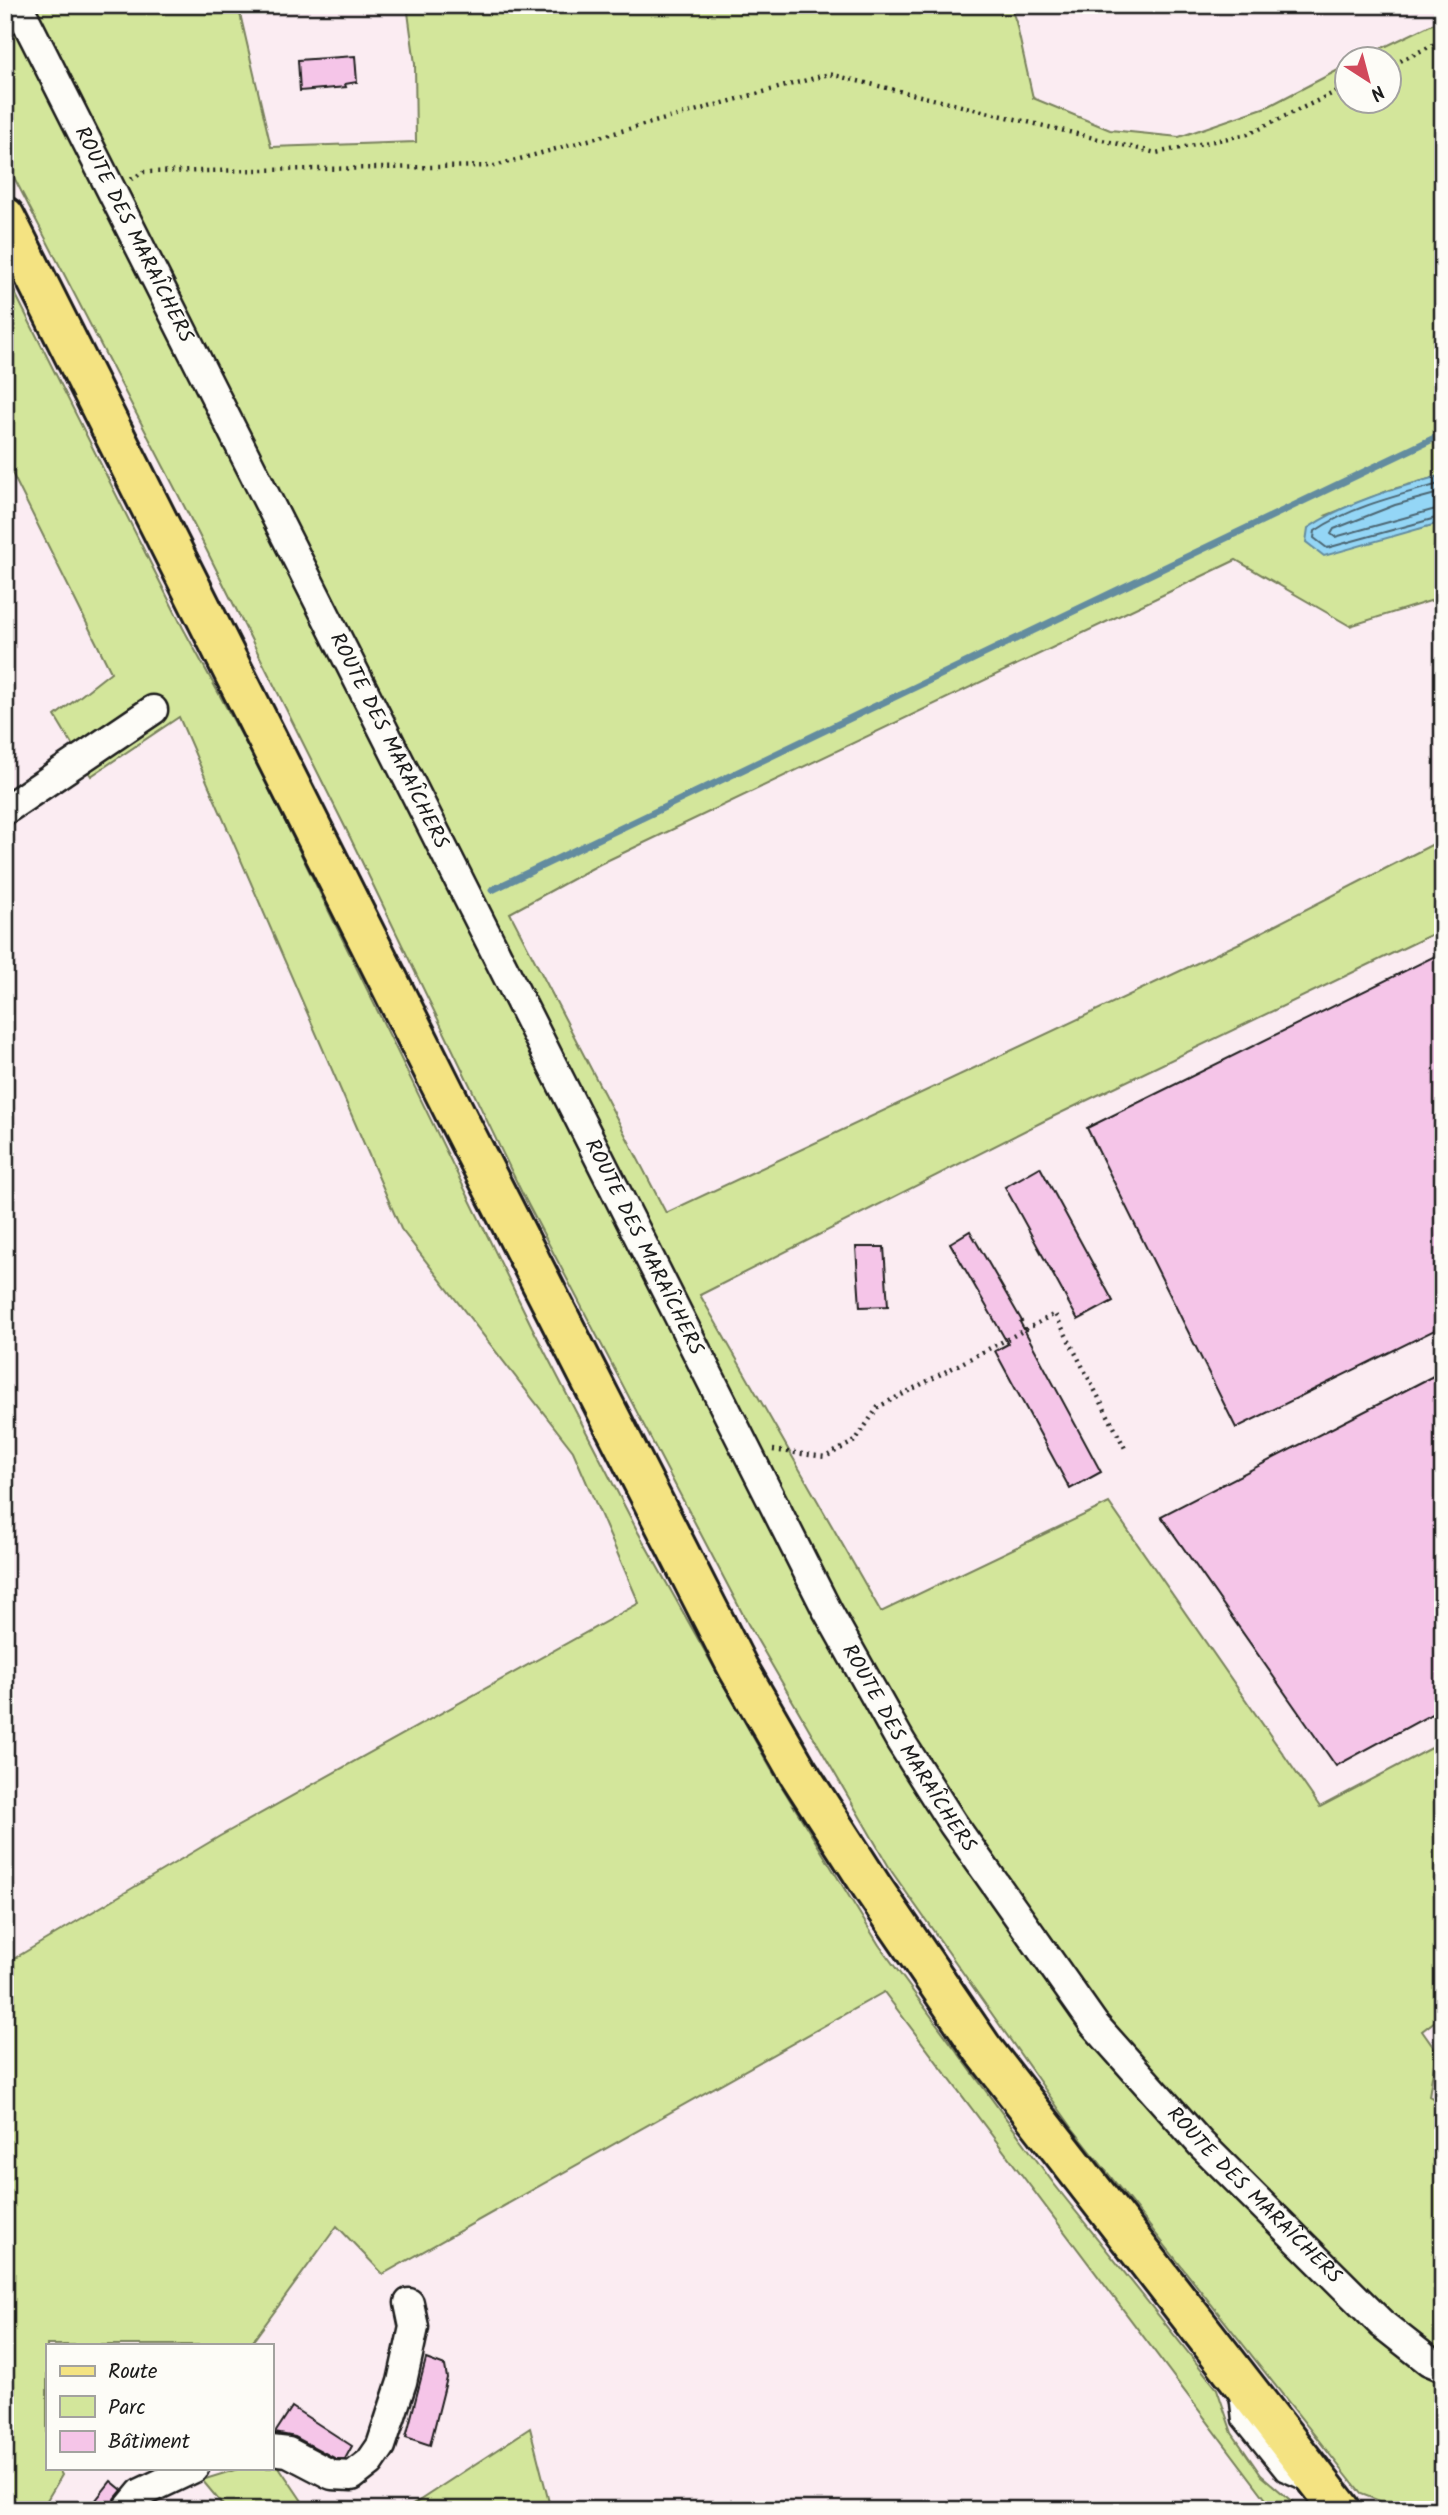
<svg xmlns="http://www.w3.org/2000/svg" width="1448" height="2515" viewBox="0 0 1448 2515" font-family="Kalam,sans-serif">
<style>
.green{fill:#d3e69b;stroke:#78815c;stroke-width:2}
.water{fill:#94d6f6;stroke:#648c9f;stroke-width:2}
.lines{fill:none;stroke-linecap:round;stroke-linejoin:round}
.shore{stroke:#4c6673;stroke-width:2}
.stream{stroke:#648c9f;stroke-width:7}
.building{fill:#f5c5e8;stroke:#1c1c1c;stroke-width:2}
.lane-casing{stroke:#1c1c1c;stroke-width:19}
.street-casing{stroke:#1c1c1c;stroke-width:33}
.primary-casing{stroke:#1c1c1c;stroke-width:44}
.path{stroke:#1c1c1c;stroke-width:4.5;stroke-dasharray:2 5;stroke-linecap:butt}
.lane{stroke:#fdfcf7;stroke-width:14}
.street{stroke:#fdfcf7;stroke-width:28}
.primary{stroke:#f4e382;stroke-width:38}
.labels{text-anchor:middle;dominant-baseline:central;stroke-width:5;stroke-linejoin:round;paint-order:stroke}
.street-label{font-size:21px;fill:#1c1c1c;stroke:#fdfcf7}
</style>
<rect width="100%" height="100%" fill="#fbecf2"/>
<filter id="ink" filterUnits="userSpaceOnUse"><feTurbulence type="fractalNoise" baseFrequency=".0143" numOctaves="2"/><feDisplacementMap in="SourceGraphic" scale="14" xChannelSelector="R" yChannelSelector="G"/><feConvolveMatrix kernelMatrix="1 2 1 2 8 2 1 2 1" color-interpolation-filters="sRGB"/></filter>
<g filter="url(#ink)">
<g class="green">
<path d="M5,5H238L271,147L416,142L415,64L407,5H1010L1016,22L1033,98L1110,130L1179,137L1269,106L1346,66V102H1388V60L1359,59L1443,19V475L1390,490L1327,515L1417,529L1443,522V597L1350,626L1236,560L600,864L510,913L666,1213L1246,940L1443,839V929L1044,1121L700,1295L881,1612L1109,1503L1320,1807L1443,1742V2015L1422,2031L1436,2051L1429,2096L1443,2104V2504L1396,2507L1361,2494L1073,2129L892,1872L748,1624L522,1193L347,831L197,531L5,160Z"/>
<path d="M5,273L183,628L254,758L532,1327L638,1532L771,1769L879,1945L1054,2184L1217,2389L1232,2433L1261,2475L1302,2510H1274L884,1992L383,2274L337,2226L250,2345H47V2440L45,2443L47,2447V2468H58L62,2475L41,2510H5V1964L220,1836L639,1603L573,1451L401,1229L179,717L91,776L55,716L111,672L5,459Z"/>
<path d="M530,2428L551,2510H405Z"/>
<path d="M271,2458H273L308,2510H227L202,2480L241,2468H271Z"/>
</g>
<path class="water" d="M1443,475V522L1324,556L1306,542L1308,528C1348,501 1397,488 1443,475Z"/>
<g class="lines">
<g class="shore">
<path d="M1443,483C1400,495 1352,506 1315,531L1314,538L1327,548L1443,516"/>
<path d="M1443,492L1395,505L1334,529L1331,534L1335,537L1443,507"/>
</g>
<path class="stream" d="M492,890L1443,434"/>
</g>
<g class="building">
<path d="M355,56L357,82L345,84L346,87L300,91L298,60Z"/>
<path d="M1443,952V1326L1236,1428L1087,1128Z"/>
<path d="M1040,1167L1113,1301L1078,1320L1005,1187Z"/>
<path d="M970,1231L1022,1321L1020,1322L1101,1472L1070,1489L995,1351L1008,1344L950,1243Z"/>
<path d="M856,1247H884L888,1306L860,1307Z"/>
<path d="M1443,1371V1708L1336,1766L1161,1516Z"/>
<path d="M426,2359L445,2366L447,2378L430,2445L406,2437Z"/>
<path d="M292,2407L352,2446L345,2459H336L295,2437L275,2433Z"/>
<path d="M111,2481L122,2490L114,2500L111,2510H88Z"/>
</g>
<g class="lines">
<defs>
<path id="lane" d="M1237,2394L1240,2420L1283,2473L1306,2483"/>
<g id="street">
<path id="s1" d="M18,5L827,1610L901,1742L953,1824L1094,2024L1201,2144L1382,2324L1429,2361L1443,2367"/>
<path d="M5,810L153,710"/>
<path d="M271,2450L288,2452L332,2475L352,2476L370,2462L381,2446L402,2382L414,2327L409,2303"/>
<path d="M127,2510L141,2493L194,2468"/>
</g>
<path id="primary" d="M5,217L462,1127L738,1668L798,1772L872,1887L982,2048L1341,2510"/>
</defs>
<use href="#lane" class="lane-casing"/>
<use href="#street" class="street-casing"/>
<use href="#primary" class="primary-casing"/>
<g class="path">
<path d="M1388,67L1443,40"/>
<path d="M131,179L144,172L494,166L829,74L1156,153L1248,134L1346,87"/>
<path d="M773,1450L825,1457L855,1441L878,1407L1055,1314L1126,1450"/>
</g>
<use href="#lane" class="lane"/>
<use href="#street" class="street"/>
<use href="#primary" class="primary"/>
</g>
</g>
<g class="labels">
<g class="street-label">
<text stroke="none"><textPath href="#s1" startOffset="257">ROUTE DES MARAÎCHERS</textPath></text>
<text stroke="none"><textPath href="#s1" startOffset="824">ROUTE DES MARAÎCHERS</textPath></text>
<text stroke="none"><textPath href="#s1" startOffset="1391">ROUTE DES MARAÎCHERS</textPath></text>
<text stroke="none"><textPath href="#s1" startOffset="1958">ROUTE DES MARAÎCHERS</textPath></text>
<text stroke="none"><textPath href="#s1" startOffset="2525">ROUTE DES MARAÎCHERS</textPath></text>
</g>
</g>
<rect width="1448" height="2515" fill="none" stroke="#fdfcf7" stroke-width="28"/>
<rect x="14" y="14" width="1420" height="2487" fill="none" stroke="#1c1c1c" stroke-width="2.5" filter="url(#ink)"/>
<rect x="46" y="2344" width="228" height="126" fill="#fdfcf7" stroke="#a3a29f" stroke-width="2"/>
<rect x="60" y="2366" width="35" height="10" fill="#f4e382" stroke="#a3a29f" stroke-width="2"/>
<text x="108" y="2378" font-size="21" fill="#1c1c1c">Route</text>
<rect x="60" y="2396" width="35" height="21" fill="#d3e69b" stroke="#a3a29f" stroke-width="2"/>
<text x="108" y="2414" font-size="21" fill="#1c1c1c">Parc</text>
<rect x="60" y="2431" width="35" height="21" fill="#f5c5e8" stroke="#a3a29f" stroke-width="2"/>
<text x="108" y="2448" font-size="21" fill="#1c1c1c">Bâtiment</text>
<g transform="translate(1368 80) rotate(144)"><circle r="33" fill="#fdfcf7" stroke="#a3a29f" stroke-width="2"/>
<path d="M0-5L12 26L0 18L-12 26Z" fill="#d1495b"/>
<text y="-10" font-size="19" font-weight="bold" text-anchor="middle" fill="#1c1c1c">N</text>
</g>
</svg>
